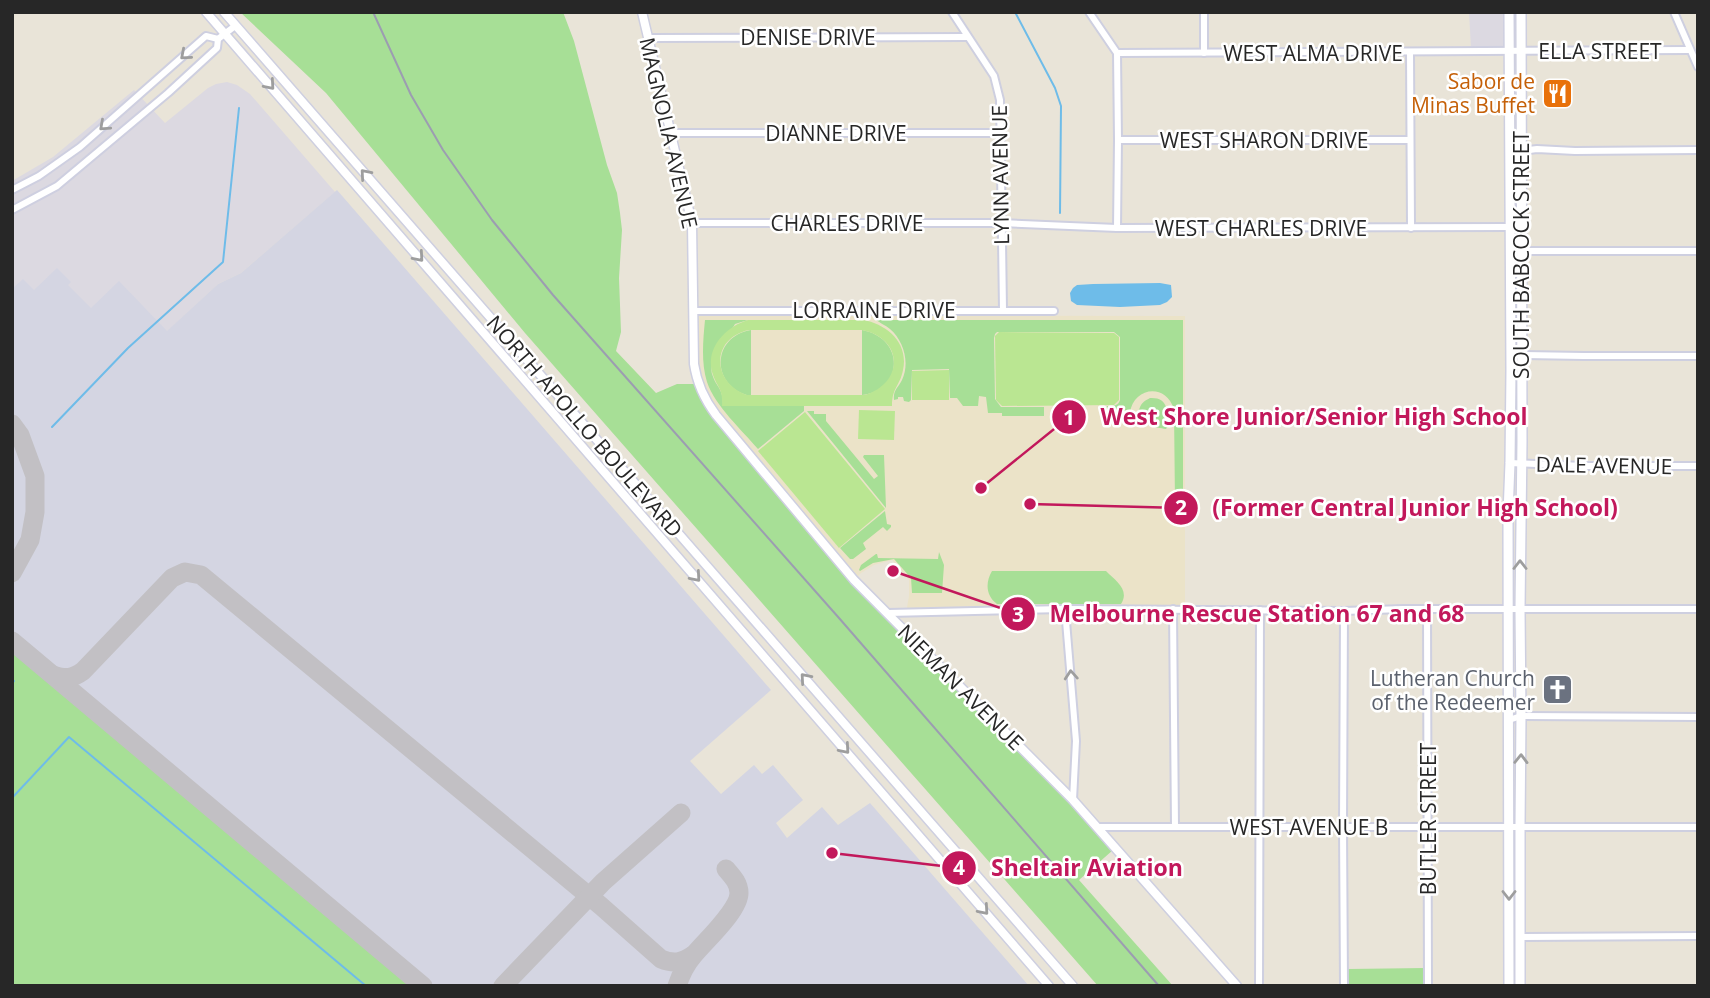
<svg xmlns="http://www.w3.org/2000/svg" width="1710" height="998" viewBox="0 0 1710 998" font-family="'Open Sans',sans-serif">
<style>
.industrial{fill:#dcd9e1}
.education{fill:#ebe3c8}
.airport{fill:#d4d5e2}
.green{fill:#a7df96}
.pitch{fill:#bae692;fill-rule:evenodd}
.water{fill:#6ebce9}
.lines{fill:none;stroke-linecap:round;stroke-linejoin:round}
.stream{stroke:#6ebce9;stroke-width:2}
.taxiway{stroke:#c2c0c4;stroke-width:19}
.minor-casing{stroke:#cecfe0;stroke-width:10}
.tertiary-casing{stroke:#cecfe0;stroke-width:11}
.secondary-casing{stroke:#cecfe0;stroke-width:12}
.minor{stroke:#fff;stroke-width:6}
.tertiary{stroke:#fff;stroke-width:8}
.secondary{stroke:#fff;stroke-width:9}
.rail{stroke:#9c9db1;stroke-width:2}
.oneway{stroke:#9e9e9e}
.labels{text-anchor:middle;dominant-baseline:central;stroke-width:5;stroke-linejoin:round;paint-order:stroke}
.street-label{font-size:21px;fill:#272727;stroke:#fff}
.food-label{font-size:21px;fill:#c56008;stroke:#fff;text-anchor:end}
.worship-label{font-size:21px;fill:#5b616d;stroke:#fff;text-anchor:end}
.leader{fill:none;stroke:#c2185b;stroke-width:2.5}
.callout-dot{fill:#c2185b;stroke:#fff;stroke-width:2.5}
.mark-label{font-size:21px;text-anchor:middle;font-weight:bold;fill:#fff}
.callout-label{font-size:23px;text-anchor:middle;font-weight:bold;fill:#c2185b;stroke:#fff;stroke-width:5;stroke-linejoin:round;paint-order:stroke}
</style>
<rect width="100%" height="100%" fill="#e9e4d8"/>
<g class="industrial">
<path d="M1469,12H1505L1506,47L1471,48Z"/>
<path d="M227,82L237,85L250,94L335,192L241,273L218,284L101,393L12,433V181L53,157L134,90L165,123L208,88L216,84Z"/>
</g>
<path class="education" d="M694,315L1185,316V609L906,613L909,596V580L892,560L874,565L861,573L854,580L716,415L697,381Z"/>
<path class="airport" d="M337,190L771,690L690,761L721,794L754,765L762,774L773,765L803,800L776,823L787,838L822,807L838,825L870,803L1029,986H12V289L23,279L34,290L57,268L71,282L68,285L91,308L119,281L167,331L218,284L241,273Z"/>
<g class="green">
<path d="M240,12H563L574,41L607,165L617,193L620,213L622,230L619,278L621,332L616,351L656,393L677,384H694L701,401L713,418L851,583L1070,802V804L1072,805L1094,829V831H1096L1113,850L1079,880L1173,986H1098L525,333L326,93Z"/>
<path d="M705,320H748L735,324C728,336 708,361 712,374C717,389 723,387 723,406H804V411L758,449C742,430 715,406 707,382C701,363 703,340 705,320Z"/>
<path d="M876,320H1183V504H1175L1174,409C1165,382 1133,388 1130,413L1107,412V406C1114,406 1118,406 1120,400V337L1114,332H997L995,334L994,338L995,399L1001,407H1044V416H1002V413H988L986,397L979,396L978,406H963L957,398H950L949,369L912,370L911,400L909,402L904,401L903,397H898V399L894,400C893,390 898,388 902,380C910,363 904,341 890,329C885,325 880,323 876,320Z"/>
<path d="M751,330V396C711,388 710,337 751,330Z"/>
<path d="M862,330C905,338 904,390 862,395Z"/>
<path d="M1150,398C1168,397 1168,411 1168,426L1166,429C1156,427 1138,426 1139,411C1140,404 1144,401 1150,398Z"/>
<path d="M807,411H814V414H826V421L874,479L878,476L863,457L864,455H884L886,508Z"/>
<path d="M885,511L887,524L891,525V527L887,531L883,527L863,543L866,549L853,559H850L840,548Z"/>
<path d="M939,552L944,565L942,593H912L911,578L894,559L873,563L860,571L859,570L861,565L876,554H877L878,558L938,559Z"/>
<path d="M992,571H1106C1116,581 1130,590 1121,604H997C986,596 985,583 992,571Z"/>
<path d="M12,652L37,673L412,986H12Z"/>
<path d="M1425,968V986H1348V969Z"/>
</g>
<g class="pitch">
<path d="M748,320H863C887,324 909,343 903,370C900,386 892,387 892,406H722C723,388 718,389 713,375C704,349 725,327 748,320ZM749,330H862C903,338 905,382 865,395H747C711,382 711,338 749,330Z"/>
<path d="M999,332L1114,333L1119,337V400L1114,405L1002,406L996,400L995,336Z"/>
<path d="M949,370V400H912V371Z"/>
<path d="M859,410L895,411L894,440L858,439Z"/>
<path d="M805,412L885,509L839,548L758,451Z"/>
</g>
<path class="water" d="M1160,283L1171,285L1172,297L1167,302L1160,305L1120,307L1077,305L1071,301L1070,293L1073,288L1077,285L1093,284Z"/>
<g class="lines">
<g class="stream">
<path d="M1015,12L1055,88L1061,106L1060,213"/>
<path d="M52,427L128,348L223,262L239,108"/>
<path d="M12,683L14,681"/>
<path d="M12,798L69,737L366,986"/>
</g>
<g class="taxiway">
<path d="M12,424L20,435L35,476V512L30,540L12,573"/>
<path d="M12,641L423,986"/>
<path d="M53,675C66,679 72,679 83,671L172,578L185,572L201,575L601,906L661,959C673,964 682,963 693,955"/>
<path d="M503,986L603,882L681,813"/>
<path d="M677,986C681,974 685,965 693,956C704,942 739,911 739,893C739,883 732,876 726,869"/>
</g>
<defs>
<g id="minor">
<path d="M952,12L994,76L1000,100L1003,310"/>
<path d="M1089,12L1117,53L1118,140L1117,228"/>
<path d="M1674,12L1698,67"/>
<path d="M648,38L967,37"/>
<path d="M1410,52L1411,228"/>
<path d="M1117,53L1690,50"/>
<path d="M1204,53V12"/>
<path d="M671,133H1000"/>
<path d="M1118,140H1410"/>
<path d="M1510,158L1521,151L1537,149L1575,151L1698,150"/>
<path d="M12,190L39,176L80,147L206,36L218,39"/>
<path d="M12,210L57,186L168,93L217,48L218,39L235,26"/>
<path d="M692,223H1001L1117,228L1512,227"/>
<path d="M1521,251H1698"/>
<path d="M694,311H1054"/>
<path d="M1519,355L1584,356H1698"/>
<path d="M1510,463L1584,466H1698"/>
<path d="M1065,609L1076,741L1073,800"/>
<path d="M1173,609L1175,827"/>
<path d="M1427,610L1428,986"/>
<path d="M888,613L1065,609L1344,611L1403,609H1698"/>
<path d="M1509,720L1521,716L1698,717"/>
<path d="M1098,827H1698"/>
<path d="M1521,937L1698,936"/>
<path d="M1259,986L1260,610"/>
<path d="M1344,986L1343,827L1344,611"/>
</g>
<g id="tertiary">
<path d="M206,12L1049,986"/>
<path d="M224,12L1073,986"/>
<path d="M642,12L692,223L694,364C697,384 704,399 716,415L854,580L1073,800L1237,986"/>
</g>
<g id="secondary">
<path d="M1509,12L1511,370L1510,463L1508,514L1509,986"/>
<path d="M1520,986V827L1521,716L1520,610L1522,441L1521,12"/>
</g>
</defs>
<use href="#minor" class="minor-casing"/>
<use href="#tertiary" class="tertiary-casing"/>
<use href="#secondary" class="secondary-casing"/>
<use href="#minor" class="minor"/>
<use href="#tertiary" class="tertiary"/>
<use href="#secondary" class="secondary"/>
<path class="rail" d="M373,12L411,95L443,150L492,220L553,295L839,618L1159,986"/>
</g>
<defs><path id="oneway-chevron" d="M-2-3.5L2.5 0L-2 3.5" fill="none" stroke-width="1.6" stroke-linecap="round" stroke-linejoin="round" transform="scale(1.75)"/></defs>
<g class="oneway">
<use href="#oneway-chevron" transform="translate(185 55) rotate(139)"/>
<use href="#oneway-chevron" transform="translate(270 85) rotate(49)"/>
<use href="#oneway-chevron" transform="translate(104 126) rotate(138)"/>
<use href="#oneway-chevron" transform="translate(365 174) rotate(-131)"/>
<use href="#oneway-chevron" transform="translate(419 257) rotate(49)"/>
<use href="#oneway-chevron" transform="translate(1520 565) rotate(-90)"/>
<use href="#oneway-chevron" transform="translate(696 577) rotate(49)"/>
<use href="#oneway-chevron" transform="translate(1071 675) rotate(-94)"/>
<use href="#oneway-chevron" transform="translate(805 678) rotate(-131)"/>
<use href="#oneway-chevron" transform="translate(845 749) rotate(49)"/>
<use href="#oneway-chevron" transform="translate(1521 759) rotate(-89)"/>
<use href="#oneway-chevron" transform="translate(1509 895) rotate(90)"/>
<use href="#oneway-chevron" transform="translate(984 910) rotate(49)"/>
</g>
<defs>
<symbol id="restaurant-square" viewBox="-11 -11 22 22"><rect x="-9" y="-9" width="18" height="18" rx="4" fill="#e8710a" stroke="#fff"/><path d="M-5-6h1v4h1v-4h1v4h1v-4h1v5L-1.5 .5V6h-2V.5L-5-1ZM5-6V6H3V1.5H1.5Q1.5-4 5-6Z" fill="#fff"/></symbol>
<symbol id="church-square" viewBox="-11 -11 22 22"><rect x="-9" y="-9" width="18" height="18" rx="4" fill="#6b7280" stroke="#fff"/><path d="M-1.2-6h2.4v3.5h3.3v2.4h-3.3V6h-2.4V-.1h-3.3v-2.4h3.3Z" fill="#fff"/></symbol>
</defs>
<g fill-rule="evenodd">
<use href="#restaurant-square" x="1540" y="76" width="35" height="35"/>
<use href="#church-square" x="1540" y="672" width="35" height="35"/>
</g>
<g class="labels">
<g class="street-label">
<text x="808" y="37">DENISE DRIVE</text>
<text x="1600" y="51">ELLA STREET</text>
<text x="1313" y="53">WEST ALMA DRIVE</text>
<text transform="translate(669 133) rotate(77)">MAGNOLIA AVENUE</text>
<text x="836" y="133">DIANNE DRIVE</text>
<text x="1264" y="140">WEST SHARON DRIVE</text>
<text transform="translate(1000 175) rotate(-91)">LYNN AVENUE</text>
<text x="847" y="223">CHARLES DRIVE</text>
<text x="1261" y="228">WEST CHARLES DRIVE</text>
<text transform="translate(1521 255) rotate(-90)">SOUTH BABCOCK STREET</text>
<text x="874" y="310">LORRAINE DRIVE</text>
<text transform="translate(585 426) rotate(49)">NORTH APOLLO BOULEVARD</text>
<text transform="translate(1604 465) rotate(1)">DALE AVENUE</text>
<text transform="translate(961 687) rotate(45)">NIEMAN AVENUE</text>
<text transform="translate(1428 819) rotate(-90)">BUTLER STREET</text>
<text x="1309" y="827">WEST AVENUE B</text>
</g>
<g class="food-label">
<text x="1535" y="81">Sabor de<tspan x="1535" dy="24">Minas Buffet</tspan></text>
</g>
<g class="worship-label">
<text x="1535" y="678">Lutheran Church<tspan x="1535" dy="24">of the Redeemer</tspan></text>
</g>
</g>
<path class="leader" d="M981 488L1069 417M1030 504L1181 508M893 571L1018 614M832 853L959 868"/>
<g class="callout-dot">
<circle cx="981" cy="488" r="7"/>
<circle cx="1030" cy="504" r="7"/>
<circle cx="893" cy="571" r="7"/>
<circle cx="832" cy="853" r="7"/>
<circle cx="1069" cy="417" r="18"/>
<circle cx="1181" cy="508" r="18"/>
<circle cx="1018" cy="614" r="18"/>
<circle cx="959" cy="868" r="18"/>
</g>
<g class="mark-label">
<text x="1069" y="425">1</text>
<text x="1181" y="515">2</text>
<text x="1018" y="622">3</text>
<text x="959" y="875">4</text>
</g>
<g class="callout-label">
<text x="1314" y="425">West Shore Junior/Senior High School</text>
<text x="1415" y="516">(Former Central Junior High School)</text>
<text x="1257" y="622">Melbourne Rescue Station 67 and 68</text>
<text x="1087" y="876">Sheltair Aviation</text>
</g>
<rect width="1710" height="998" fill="none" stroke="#272727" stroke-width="28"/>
</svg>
